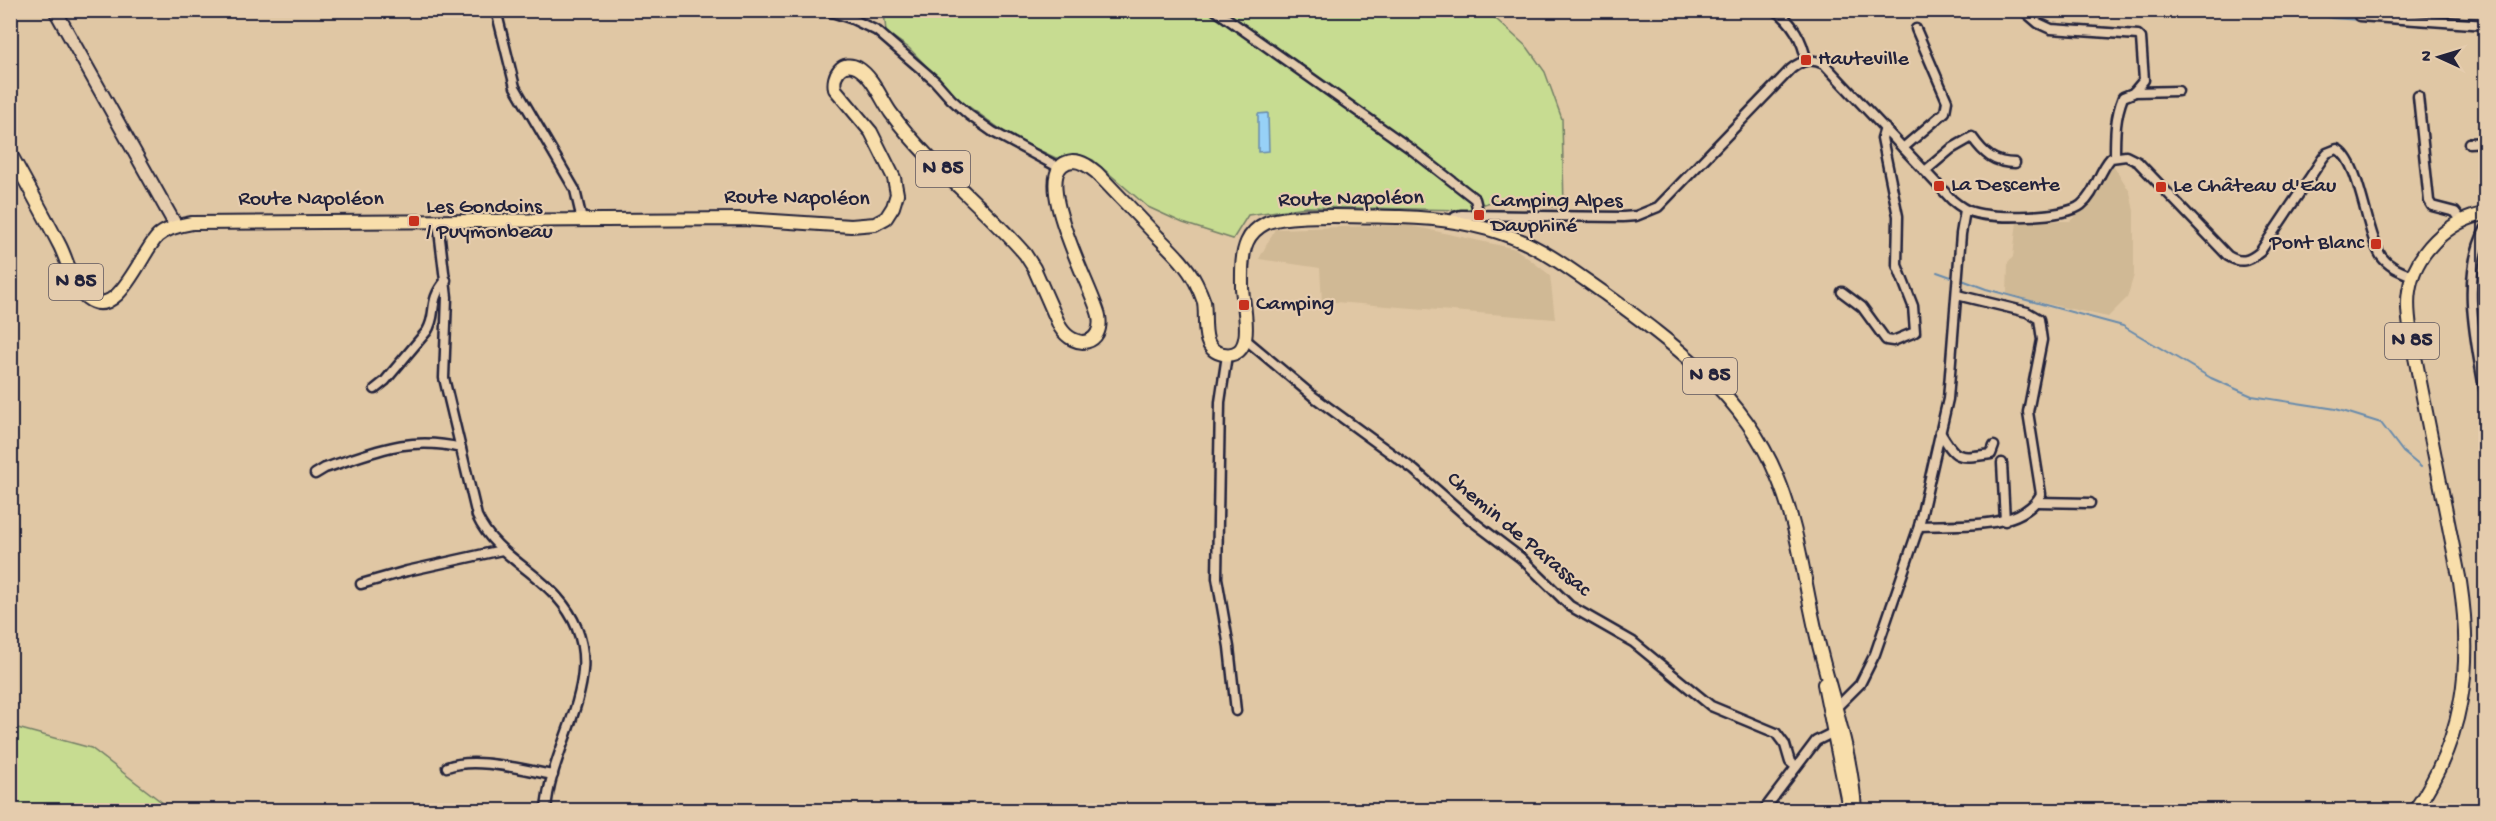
<svg xmlns="http://www.w3.org/2000/svg" width="2496" height="821" viewBox="0 0 2496 821" font-family="'Gochi Hand',sans-serif">
<style>
.built{fill:#d0b995}
.green{fill:#c7dc91;stroke:#747f66;stroke-width:1.5}
.water{fill:#97d1f7;stroke:#688bac;stroke-width:1.5}
.lines{fill:none;stroke-linecap:round;stroke-linejoin:round}
.stream{stroke:#688bac;stroke-width:2}
.street-casing{stroke:#22223b;stroke-width:13}
.secondary-casing{stroke:#22223b;stroke-width:16}
.primary-casing{stroke:#22223b;stroke-width:16}
.street{stroke:#e5ccad;stroke-width:8}
.secondary{stroke:#e5ccad;stroke-width:12}
.primary{stroke:#f8deab;stroke-width:12}
.poi-dot{fill:#c8321e;stroke:#e5ccad;stroke-width:2}
.labels{text-anchor:middle;dominant-baseline:central;stroke-width:4.5;stroke-linejoin:round;paint-order:stroke}
.shield{fill:#e5ccad;stroke:#5c555d;stroke-width:1.5}
.shield-label{font-size:21px;font-weight:bold;fill:#22223b}
.poi-label{font-size:22px;fill:#22223b;stroke:#e5ccad;text-anchor:start}
.street-label{font-size:22px;fill:#22223b;stroke:#e5ccad}
</style>
<rect width="100%" height="100%" fill="#e0c7a4"/>
<filter id="ink" filterUnits="userSpaceOnUse"><feTurbulence type="fractalNoise" baseFrequency=".0167" numOctaves="2"/><feDisplacementMap in="SourceGraphic" scale="12" xChannelSelector="R" yChannelSelector="G"/><feConvolveMatrix kernelMatrix="1 2 1 2 8 2 1 2 1" color-interpolation-filters="sRGB"/></filter>
<g filter="url(#ink)">
<g class="built">
<path d="M2114,166L2130,192L2134,211V275L2127,298L2108,317L2007,295L2008,262L2013,257L2017,221H2070L2090,203L2103,176Z"/>
<path d="M1408,225L1516,249L1550,275L1555,319L1322,301L1320,268L1259,259L1275,229Z"/>
</g>
<g class="green">
<path d="M884,11H1487L1528,48L1545,72L1562,119L1564,208L1493,201L1467,210L1306,207L1248,215L1233,239L1183,223L1148,207L1093,160L1075,154L1056,158L1013,138L957,98L909,48L886,32Z"/>
<path d="M10,726L91,748L172,810H11Z"/>
</g>
<path class="water" d="M1268,113L1269,151L1258,152V114Z"/>
<g class="lines">
<g class="stream">
<path d="M2308,10L2332,18L2360,20"/>
<path d="M2387,22L2415,25"/>
<path d="M1937,272L1954,278"/>
<path d="M1962,280L1986,289L2123,326L2211,378L2252,396L2336,409L2381,423L2403,452L2421,467"/>
</g>
<defs>
<g id="street">
<path d="M496,10L515,87L575,190L582,220"/>
<path d="M826,10L850,18L877,31L935,81L951,99L969,115L993,132L1060,168"/>
<path d="M1215,10L1411,149L1475,199L1479,215"/>
<path d="M1775,10C1792,21 1803,41 1806,60"/>
<path d="M2023,10L2038,23L2051,29L2138,35L2141,38L2144,80L2133,93L2123,97C2115,117 2115,135 2115,156"/>
<path d="M2359,16L2486,25"/>
<path d="M2134,92L2178,91"/>
<path d="M2418,96L2429,201L2432,206L2455,212L2462,221"/>
<path d="M2469,143L2486,142"/>
<path d="M1903,148L1945,112L1947,101L1916,29"/>
<path d="M1925,171L1951,149L1972,137C1984,154 1994,163 2015,163"/>
<path d="M1454,221L1455,217L1461,215L1623,217L1636,216L1658,207L1791,69C1802,60 1811,58 1824,64L1952,200C1958,205 1964,210 1972,212C1992,219 2065,218 2081,205C2096,193 2098,172 2111,158L2126,156L2138,162L2228,256C2241,264 2249,261 2260,252L2323,158L2327,153L2337,149C2360,160 2366,233 2381,256C2389,267 2400,271 2412,276"/>
<path d="M438,222L447,297L444,378L477,516C494,553 532,568 557,597C620,667 551,736 546,810"/>
<path d="M2486,228C2459,277 2477,346 2486,399"/>
<path d="M1842,292L1862,307L1886,340L1893,341L1915,332L1913,306L1897,265L1898,216L1882,138L1885,128"/>
<path d="M1245,339L1314,397L1414,470L1471,520L1521,558L1570,606L1633,642L1711,706L1776,733L1785,745L1790,762L1796,767"/>
<path d="M1227,355L1220,402L1217,578L1229,647L1236,711"/>
<path d="M375,389L385,381L427,331C438,313 427,302 446,280"/>
<path d="M1940,432C1957,461 1958,458 1991,454L1994,446"/>
<path d="M2002,463L2005,521"/>
<path d="M315,474L325,468C374,452 409,435 461,448"/>
<path d="M2037,502L2090,503"/>
<path d="M1919,526C1955,524 2022,531 2041,494L2028,412L2042,340L2039,319L2027,312L1957,295"/>
<path d="M361,584L407,571L502,550"/>
<path d="M1837,707L1860,684L1875,654L1919,526L1948,399L1961,234L1965,210"/>
<path d="M447,767C475,756 524,770 553,775"/>
<path d="M1764,810L1816,741L1830,734L1837,735"/>
</g>
<path id="secondary" d="M55,10L176,226"/>
<g id="primary">
<path d="M10,153C27,184 44,215 60,246C68,262 73,287 87,298C118,322 141,252 158,236C167,228 180,225 192,223L743,219L851,226L875,224L886,218L893,207L897,194L894,178L871,132L835,89C832,75 842,59 858,68C873,77 881,99 891,113C929,165 983,205 1025,254L1034,268L1060,327C1075,351 1104,345 1099,316C1095,293 1023,165 1073,161C1083,161 1091,168 1097,173C1118,195 1138,216 1158,237C1172,251 1187,265 1196,283C1199,289 1202,296 1204,302C1207,319 1199,350 1223,354C1258,360 1243,306 1242,288C1242,274 1241,255 1247,242C1251,233 1258,227 1266,223C1287,212 1372,217 1400,217C1438,218 1476,223 1512,237C1546,250 1575,273 1604,293C1674,344 1743,394 1777,476C1801,533 1805,594 1821,653C1834,705 1852,756 1855,810"/>
<path d="M1824,684L1849,808"/>
<path d="M2415,810C2464,738 2473,667 2460,582L2412,342C2410,325 2406,308 2409,291C2414,254 2449,219 2486,214"/>
</g>
</defs>
<use href="#street" class="street-casing"/>
<use href="#secondary" class="secondary-casing"/>
<use href="#primary" class="primary-casing"/>
<use href="#street" class="street"/>
<use href="#secondary" class="secondary"/>
<use href="#primary" class="primary"/>
</g>
</g>
<g class="poi-dot">
<rect x="1800" y="54" width="12" height="12" rx="3"/>
<rect x="1933" y="180" width="12" height="12" rx="3"/>
<rect x="2155" y="181" width="12" height="12" rx="3"/>
<rect x="1473" y="209" width="12" height="12" rx="3"/>
<rect x="408" y="215" width="12" height="12" rx="3"/>
<rect x="2370" y="238" width="12" height="12" rx="3"/>
<rect x="1238" y="299" width="12" height="12" rx="3"/>
</g>
<g class="labels">
<g class="shield">
<rect x="916" y="151" width="54" height="36" rx="4.5"/>
<rect x="49" y="264" width="54" height="36" rx="4.5"/>
<rect x="2385" y="323" width="54" height="36" rx="4.5"/>
<rect x="1683" y="358" width="54" height="36" rx="4.5"/>
</g>
<g class="shield-label">
<text x="943" y="169">N 85</text>
<text x="76" y="282">N 85</text>
<text x="2412" y="341">N 85</text>
<text x="1710" y="376">N 85</text>
</g>
<g class="poi-label">
<text x="1818" y="60">Hauteville</text>
<text x="1951" y="186">La Descente</text>
<text x="2173" y="187">Le Château d'Eau</text>
<text x="1491" y="202">Camping Alpes<tspan x="1491" dy="25">Dauphiné</tspan></text>
<text x="426" y="208">Les Gondoins<tspan x="426" dy="25">/ Puymonbeau</tspan></text>
<text x="2364" y="244" text-anchor="end">Pont Blanc</text>
<text x="1256" y="305">Camping</text>
</g>
<g class="street-label">
<text transform="translate(797 199) rotate(1)">Route Napoléon</text>
<text x="311" y="200">Route Napoléon</text>
<text transform="translate(1351 200) rotate(-1)">Route Napoléon</text>
<text transform="translate(1518 535) rotate(40)">Chemin de Parassac</text>
</g>
</g>
<rect width="2496" height="821" fill="none" stroke="#e5ccad" stroke-width="36"/>
<rect x="18" y="18" width="2460" height="785" fill="none" stroke="#22223b" stroke-width="2" filter="url(#ink)"/>
<g transform="translate(2439 57) rotate(274)" stroke="#e5ccad" stroke-width="4.5" paint-order="stroke">
<path d="M0-4.5L10 22L0 15L-10 22Z" fill="#22223b"/>
<text y="-9" font-size="16" font-weight="bold" text-anchor="middle" fill="#22223b">N</text>
</g>
</svg>
